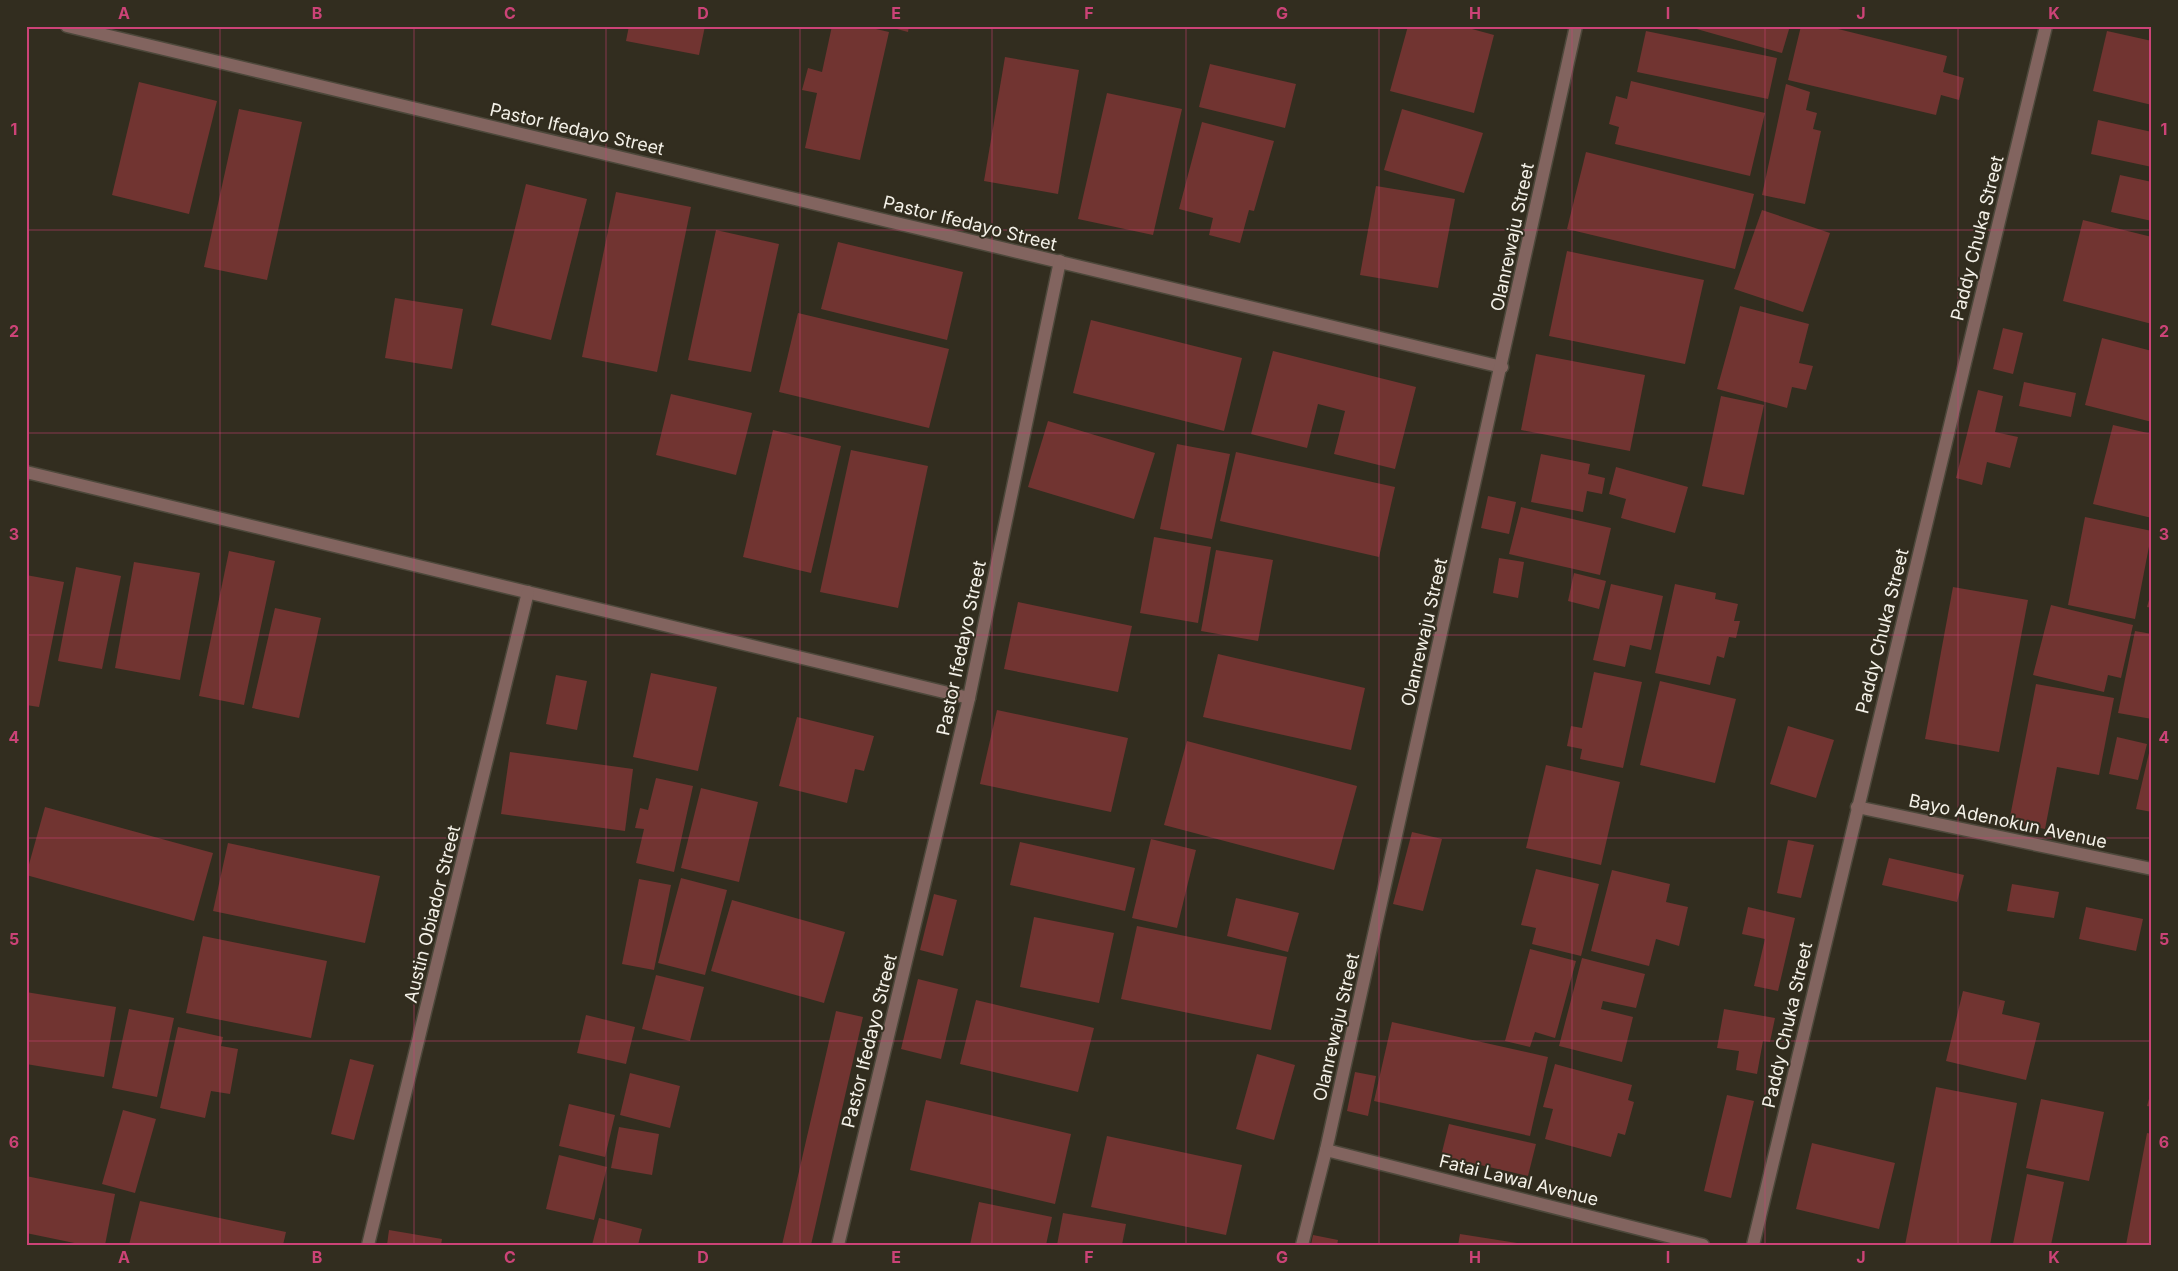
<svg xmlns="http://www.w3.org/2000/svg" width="2178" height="1271" viewBox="0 0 2178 1271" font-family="Inter,sans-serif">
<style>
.building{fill:#713431}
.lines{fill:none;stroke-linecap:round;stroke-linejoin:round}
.minor-casing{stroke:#4d483b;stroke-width:15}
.minor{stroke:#82645f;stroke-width:12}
.grid{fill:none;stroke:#cc4377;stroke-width:1;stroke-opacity:0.55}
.labels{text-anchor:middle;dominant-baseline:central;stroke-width:4;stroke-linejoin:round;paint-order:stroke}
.street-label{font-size:18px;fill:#f4f1e8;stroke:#322d1f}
.neatline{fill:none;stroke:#cc4377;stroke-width:2}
.grid-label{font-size:16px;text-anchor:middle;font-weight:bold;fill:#cc4377}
</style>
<rect width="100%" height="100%" fill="#322d1f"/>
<g class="building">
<path d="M629,26H705L699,55L626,41Z"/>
<path d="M832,26H863L889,32L860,160L805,148L817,93L802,90L808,68L822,72Z"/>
<path d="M886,26H909L908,32Z"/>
<path d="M1408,26H1461L1494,35L1474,113L1390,91Z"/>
<path d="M1686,26H1790L1782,53Z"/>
<path d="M1801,26H1826L1947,56L1943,72L1964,78L1959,100L1941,95L1936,115L1788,80Z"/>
<path d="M1646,31L1777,58L1768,99L1637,72Z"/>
<path d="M2107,31L2152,41V105L2093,91Z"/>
<path d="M1005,57L1079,70L1058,194L984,181Z"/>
<path d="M1210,64L1296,84L1285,128L1199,107Z"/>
<path d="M1631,81L1765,113L1750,176L1615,144L1619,127L1609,124L1616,96L1627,99Z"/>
<path d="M139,82L217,101L189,214L112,195Z"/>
<path d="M1786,84L1810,92L1806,110L1817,113L1813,129L1821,131L1805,204L1762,195Z"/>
<path d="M1107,93L1182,109L1153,235L1078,219Z"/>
<path d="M239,109L302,122L267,280L204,267Z"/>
<path d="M1402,109L1483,133L1464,193L1384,170Z"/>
<path d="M2098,120L2152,132V167L2091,154Z"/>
<path d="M1202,122L1274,141L1254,211L1249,210L1240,243L1209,235L1213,218L1179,209Z"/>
<path d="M1586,152L1754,194L1735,269L1567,229Z"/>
<path d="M2120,175L2152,182V221L2111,212Z"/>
<path d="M526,184L587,199L551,340L491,325Z"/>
<path d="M1376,186L1455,199L1438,288L1360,275Z"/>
<path d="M616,192L691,207L657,372L582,357Z"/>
<path d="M1762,210L1830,233L1803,312L1734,289Z"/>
<path d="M2083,220L2152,237V324L2063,301Z"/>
<path d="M716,230L779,244L751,372L688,360Z"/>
<path d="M838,242L963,272L947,340L821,309Z"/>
<path d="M1567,251L1704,280L1685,364L1549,336Z"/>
<path d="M395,298L463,309L452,369L385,358Z"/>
<path d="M1740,306L1809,324L1799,363L1813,366L1806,390L1792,387L1787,408L1717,389Z"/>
<path d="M798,313L949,349L929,428L779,392Z"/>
<path d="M1091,320L1242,358L1224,431L1073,393Z"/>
<path d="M2003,328L2023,333L2013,374L1993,369Z"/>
<path d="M2102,338L2152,351V422L2085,405Z"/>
<path d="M1273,351L1416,387L1395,469L1334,454L1345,411L1318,404L1307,448L1251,434Z"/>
<path d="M1536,354L1645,375L1630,451L1521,430Z"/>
<path d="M2024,382L2076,393L2071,417L2019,406Z"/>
<path d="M1978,390L2003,396L1995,432L2018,437L2010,468L1987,462L1982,485L1956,478Z"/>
<path d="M671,394L752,413L736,475L656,455Z"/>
<path d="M1721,396L1764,405L1744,495L1702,486Z"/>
<path d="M1048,421L1155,453L1134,519L1028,487Z"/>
<path d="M2113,425L2152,434V518L2093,504Z"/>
<path d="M773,430L841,446L811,573L743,557Z"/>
<path d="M1177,444L1230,454L1212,539L1160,529Z"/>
<path d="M851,450L928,466L898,608L820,592Z"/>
<path d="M1236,452L1395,487L1379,557L1220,521Z"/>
<path d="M1541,454L1590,464L1588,474L1605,478L1602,494L1587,491L1583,512L1531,502Z"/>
<path d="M1616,467L1688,487L1675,533L1621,518L1626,499L1609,494Z"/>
<path d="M1488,496L1516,502L1509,534L1481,528Z"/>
<path d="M1521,507L1611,528L1600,575L1509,554Z"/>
<path d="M2085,517L2152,531L2135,619L2068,605Z"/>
<path d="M1154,537L1211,547L1198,623L1140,613Z"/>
<path d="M1216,550L1273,560L1258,641L1201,631Z"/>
<path d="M229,551L275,561L244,705L199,696Z"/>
<path d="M1499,558L1524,562L1518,598L1493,593Z"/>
<path d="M134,562L200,573L180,680L115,668Z"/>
<path d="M76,567L121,576L102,669L58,661Z"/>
<path d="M1574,573L1606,581L1599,609L1568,601Z"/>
<path d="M26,575L64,582L39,707L26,705Z"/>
<path d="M1611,584L1663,596L1651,650L1630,645L1625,667L1593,660Z"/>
<path d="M1675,584L1716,593L1715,599L1738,604L1734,621H1740L1736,638L1729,637L1724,658L1717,656L1710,685L1655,673Z"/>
<path d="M1953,587L2028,600L1999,752L1925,739Z"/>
<path d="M2152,589V608L2147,607Z"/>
<path d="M1018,602L1132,626L1118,692L1004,669Z"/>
<path d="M2051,605L2133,625L2121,678L2108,675L2104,692L2033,675Z"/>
<path d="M275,608L321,618L299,718L252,708Z"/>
<path d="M2135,631L2152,634V719L2118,713Z"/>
<path d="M1218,654L1365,688L1351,750L1203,717Z"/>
<path d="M1594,672L1642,682L1623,768L1580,759L1582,749L1567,746L1571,726L1582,728Z"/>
<path d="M651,673L717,687L698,771L633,757Z"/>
<path d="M556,675L587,681L577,730L546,724Z"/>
<path d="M1660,681L1736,699L1715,783L1640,765Z"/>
<path d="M2036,684L2114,698L2099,775L2057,767L2045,829L2009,822Z"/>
<path d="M997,710L1128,738L1111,812L980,784Z"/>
<path d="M797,717L874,736L864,771L855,769L847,803L779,786Z"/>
<path d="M1788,726L1834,740L1816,798L1770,784Z"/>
<path d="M2117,737L2147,744L2138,780L2109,774Z"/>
<path d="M2152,740V812L2136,809Z"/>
<path d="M1187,741L1357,786L1334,870L1164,825Z"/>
<path d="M510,752L633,769L625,831L501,814Z"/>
<path d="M1546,765L1620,782L1601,865L1526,848Z"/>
<path d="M656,778L693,786L674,872L636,863L644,829L635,828L640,808L648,810Z"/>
<path d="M701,788L758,802L739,882L681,868Z"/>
<path d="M45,807L213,853L194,921L26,875Z"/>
<path d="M1412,832L1442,839L1423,911L1393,904Z"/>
<path d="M1151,839L1196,850L1177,928L1132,918Z"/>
<path d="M1788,840L1814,845L1801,898L1777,893Z"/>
<path d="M1020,842L1135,868L1125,911L1010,885Z"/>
<path d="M228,843L380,876L365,943L213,911Z"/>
<path d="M1889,858L1964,875L1957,902L1882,885Z"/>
<path d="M1536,869L1599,884L1581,956L1532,944L1536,928L1521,925Z"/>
<path d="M1612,870L1670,884L1666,902L1688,907L1679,946L1656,939L1649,966L1591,951Z"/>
<path d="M681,878L727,890L705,975L658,963Z"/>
<path d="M639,879L671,885L654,970L622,964Z"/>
<path d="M2012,884L2059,892L2054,918L2007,911Z"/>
<path d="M934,894L957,900L943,956L920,950Z"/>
<path d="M1236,898L1299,913L1288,952L1227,936Z"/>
<path d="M732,900L845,932L824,1003L711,971Z"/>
<path d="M1748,907L1795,918L1778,991L1754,986L1765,939L1742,934Z"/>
<path d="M2086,907L2143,919L2136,951L2079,939Z"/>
<path d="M1034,917L1114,933L1099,1003L1020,987Z"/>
<path d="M1137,926L1287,957L1271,1030L1121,999Z"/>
<path d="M203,936L327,961L311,1038L186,1013Z"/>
<path d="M1530,949L1576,961L1555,1038L1535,1032L1530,1047L1505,1041Z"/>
<path d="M1582,958L1645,974L1636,1008L1603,1001L1601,1009L1633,1017L1622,1062L1559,1046Z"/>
<path d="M656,975L704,987L690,1041L642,1029Z"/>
<path d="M918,979L958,989L941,1059L901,1049Z"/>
<path d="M1963,991L2005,1001L2002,1014L2040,1023L2026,1080L1946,1061Z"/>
<path d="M26,992L116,1007L104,1077L26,1064Z"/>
<path d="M976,1000L1094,1028L1078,1092L960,1064Z"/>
<path d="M129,1009L174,1018L157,1097L112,1088Z"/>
<path d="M1724,1009L1775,1018L1770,1042L1763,1041L1757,1074L1736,1070L1739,1051L1717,1048Z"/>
<path d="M836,1011L863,1017L811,1245H782Z"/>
<path d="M586,1015L635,1027L626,1064L577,1053Z"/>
<path d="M1392,1022L1548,1057L1530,1136L1374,1101Z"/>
<path d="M178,1027L223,1037L221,1046L238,1049L230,1094L211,1091L205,1118L160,1108Z"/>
<path d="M1257,1054L1295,1065L1274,1140L1236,1129Z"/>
<path d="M350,1059L374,1065L354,1140L331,1134Z"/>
<path d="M1555,1064L1632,1085L1628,1100L1634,1102L1625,1135L1618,1133L1611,1157L1545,1139L1553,1109L1543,1107Z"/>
<path d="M1355,1072L1376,1076L1368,1116L1347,1111Z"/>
<path d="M630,1073L680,1086L670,1128L620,1115Z"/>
<path d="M1936,1087L2017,1103L1990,1245H1905Z"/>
<path d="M2152,1088V1107L2147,1106Z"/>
<path d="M1727,1095L1754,1101L1731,1198L1704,1191Z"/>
<path d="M2041,1099L2104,1112L2089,1181L2026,1168Z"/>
<path d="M926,1100L1071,1134L1055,1204L910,1170Z"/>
<path d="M569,1104L615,1115L605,1157L559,1146Z"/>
<path d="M123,1110L156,1119L135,1193L102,1184Z"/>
<path d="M1449,1124L1536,1144L1528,1176L1441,1156Z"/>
<path d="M619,1127L659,1134L652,1175L611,1168Z"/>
<path d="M2147,1133L2152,1134V1245H2126Z"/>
<path d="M1107,1136L1242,1165L1226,1235L1091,1207Z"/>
<path d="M1812,1143L1895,1163L1879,1229L1796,1209Z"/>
<path d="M559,1155L607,1167L594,1220L546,1209Z"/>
<path d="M2027,1174L2064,1182L2051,1245L2013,1244Z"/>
<path d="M26,1176L115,1194L105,1245H84L26,1233Z"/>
<path d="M140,1201L286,1232L283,1245H129Z"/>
<path d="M979,1202L1052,1217L1046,1245H970Z"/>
<path d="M1063,1213L1126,1224L1122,1245H1057Z"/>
<path d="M599,1218L642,1229L638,1245H592Z"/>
<path d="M389,1230L442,1239L441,1245H387Z"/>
<path d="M1460,1234L1517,1243V1245H1458Z"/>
<path d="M1313,1235L1338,1240L1337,1245H1311Z"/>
</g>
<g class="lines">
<defs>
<g id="minor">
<path d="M67,26L1502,367"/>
<path d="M26,472L969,698"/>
<path d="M1857,807L2152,869"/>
<path d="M1326,1150L1703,1245"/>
<path d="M368,1245L528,592"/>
<path d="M838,1245L969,698L1060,261"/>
<path d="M1302,1245L1326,1150L1576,26"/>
<path d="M1753,1245L2046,26"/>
</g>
</defs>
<use href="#minor" class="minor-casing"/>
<use href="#minor" class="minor"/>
</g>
<path class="grid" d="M220,26V1245M414,26V1245M606,26V1245M800,26V1245M992,26V1245M1186,26V1245M1379,26V1245M1572,26V1245M1765,26V1245M1958,26V1245M26,230H2152M26,433H2152M26,635H2152M26,838H2152M26,1041H2152"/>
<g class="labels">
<g class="street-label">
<text transform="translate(577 129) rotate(13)">Pastor Ifedayo Street</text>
<text transform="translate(970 223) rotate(14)">Pastor Ifedayo Street</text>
<text transform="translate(1512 237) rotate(-78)">Olanrewaju Street</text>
<text transform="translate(1977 238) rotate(-76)">Paddy Chuka Street</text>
<text transform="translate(1882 631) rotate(-76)">Paddy Chuka Street</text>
<text transform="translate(1424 632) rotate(-77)">Olanrewaju Street</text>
<text transform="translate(961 648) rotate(-78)">Pastor Ifedayo Street</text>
<text transform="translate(2008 821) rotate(12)">Bayo Adenokun Avenue</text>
<text transform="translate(432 914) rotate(-76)">Austin Obiador Street</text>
<text transform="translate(1787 1025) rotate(-77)">Paddy Chuka Street</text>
<text transform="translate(1336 1027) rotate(-77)">Olanrewaju Street</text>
<text transform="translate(869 1041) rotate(-76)">Pastor Ifedayo Street</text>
<text transform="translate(1519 1180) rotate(14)">Fatai Lawal Avenue</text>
</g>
</g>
<rect width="2178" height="1271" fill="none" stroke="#322d1f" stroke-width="55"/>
<rect x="28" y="28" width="2122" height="1216" class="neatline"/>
<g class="grid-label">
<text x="124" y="19">A</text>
<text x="317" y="19">B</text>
<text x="510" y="19">C</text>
<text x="703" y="19">D</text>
<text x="896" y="19">E</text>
<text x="1089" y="19">F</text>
<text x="1282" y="19">G</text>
<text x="1475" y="19">H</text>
<text x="1668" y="19">I</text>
<text x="1861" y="19">J</text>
<text x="2054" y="19">K</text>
<text x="14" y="135">1</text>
<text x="2164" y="135">1</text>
<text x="14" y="337">2</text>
<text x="2164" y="337">2</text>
<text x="14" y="540">3</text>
<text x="2164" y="540">3</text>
<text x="14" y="743">4</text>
<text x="2164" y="743">4</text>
<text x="14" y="945">5</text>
<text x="2164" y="945">5</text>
<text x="14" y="1148">6</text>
<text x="2164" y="1148">6</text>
<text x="124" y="1263">A</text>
<text x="317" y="1263">B</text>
<text x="510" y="1263">C</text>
<text x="703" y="1263">D</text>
<text x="896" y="1263">E</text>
<text x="1089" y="1263">F</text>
<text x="1282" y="1263">G</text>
<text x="1475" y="1263">H</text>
<text x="1668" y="1263">I</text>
<text x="1861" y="1263">J</text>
<text x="2054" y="1263">K</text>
</g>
</svg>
